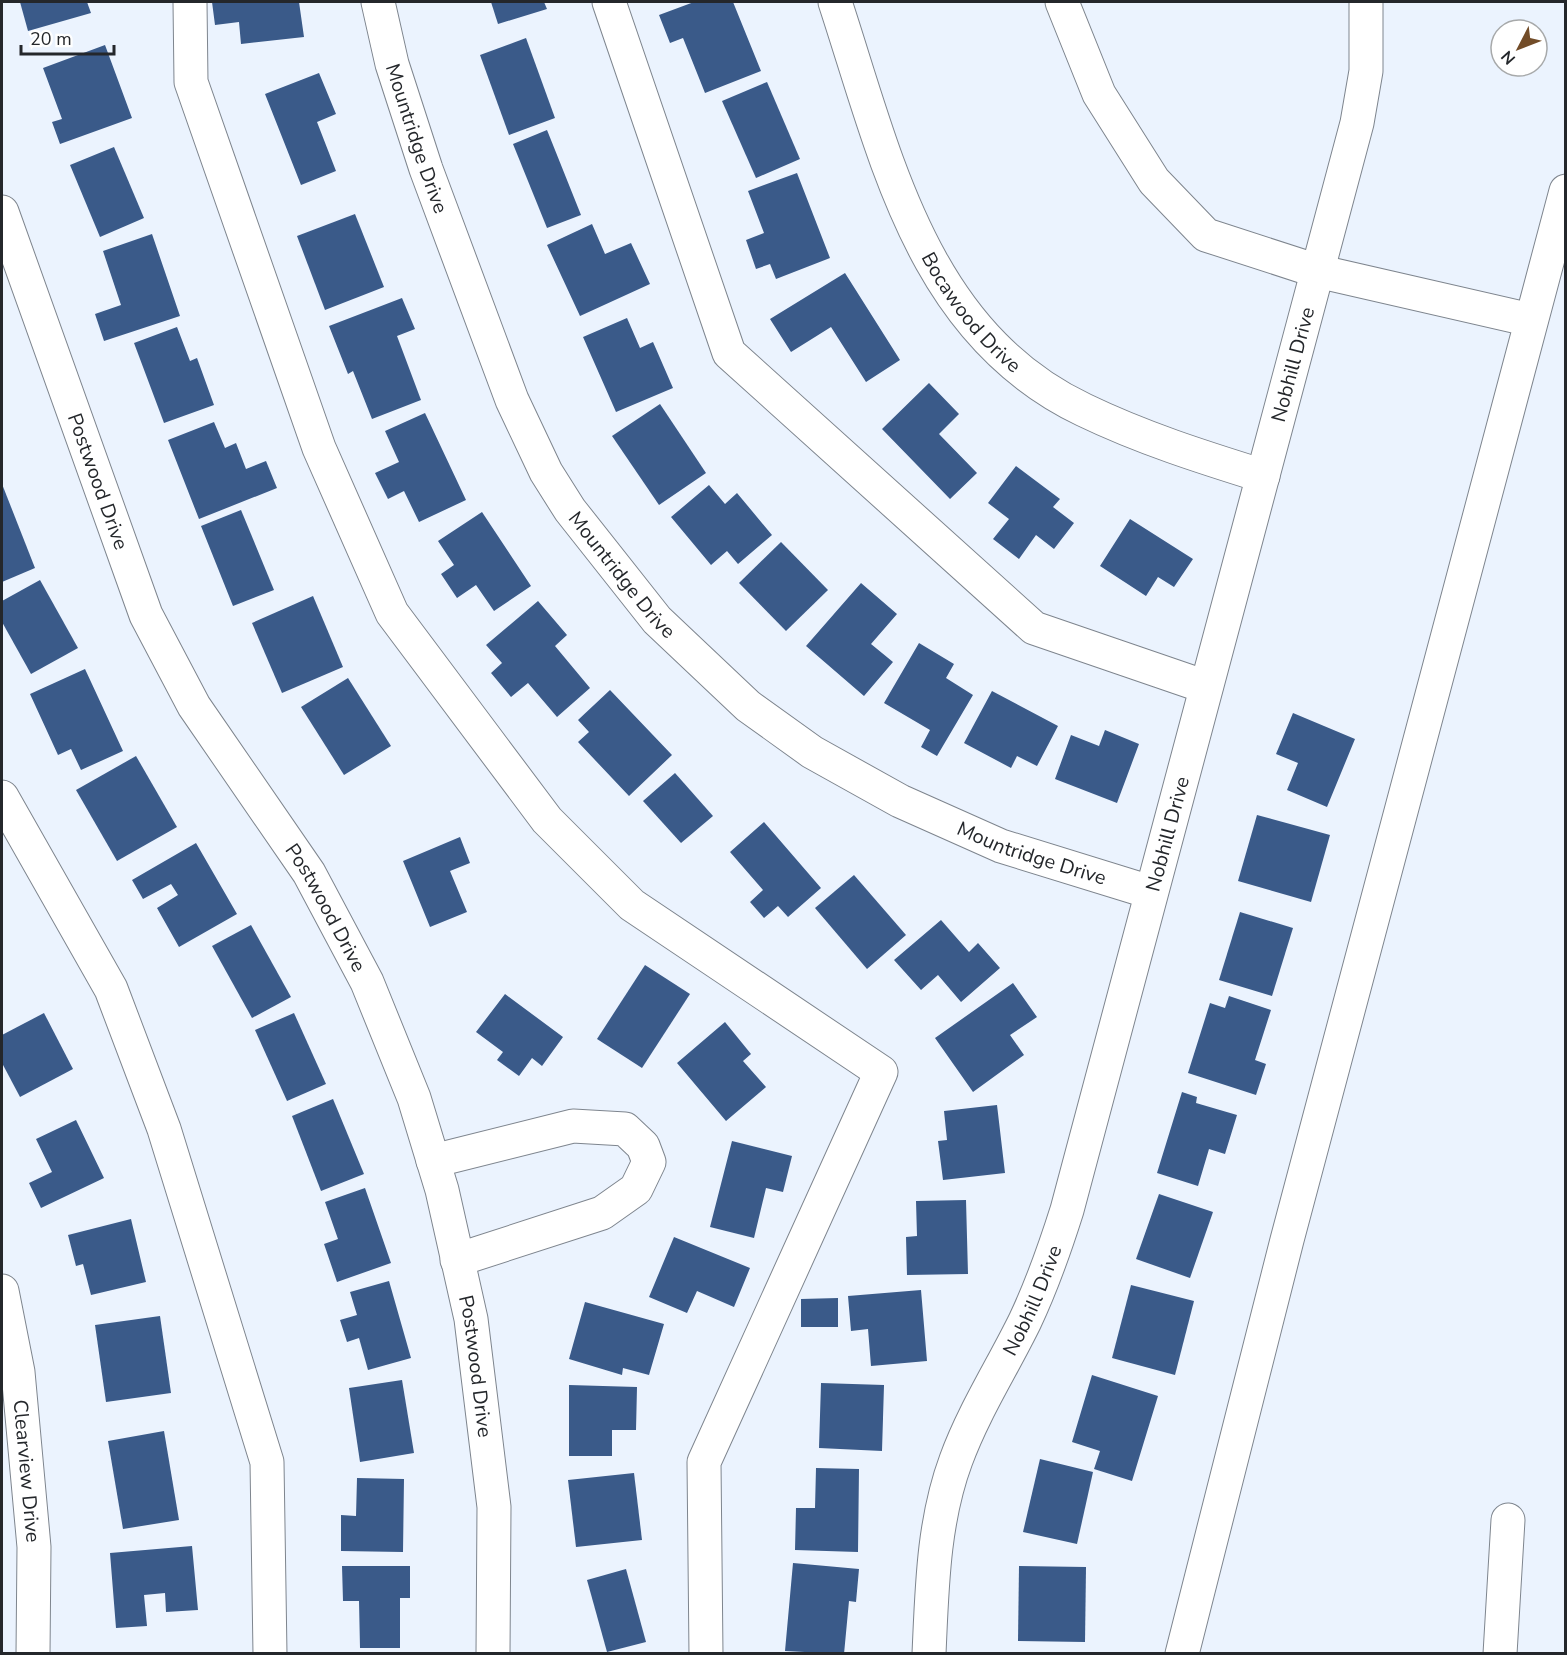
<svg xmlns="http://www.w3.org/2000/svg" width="1567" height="1655" viewBox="0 0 1567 1655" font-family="'Nunito Sans',sans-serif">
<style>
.building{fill:#3a5a89}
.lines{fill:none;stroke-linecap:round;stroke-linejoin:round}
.minor-casing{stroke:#7e858e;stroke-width:35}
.minor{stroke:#fff;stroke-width:33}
.labels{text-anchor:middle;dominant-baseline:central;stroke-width:6;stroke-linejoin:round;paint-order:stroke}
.street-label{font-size:20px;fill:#24272b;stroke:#fff}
</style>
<rect width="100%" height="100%" fill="#ebf3fe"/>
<g class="building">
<path d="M20,2H87L91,13L28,31Z"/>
<path d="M212,2H299L304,37L241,44L239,22L215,25Z"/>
<path d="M491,2H544L547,9L498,24Z"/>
<path d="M694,2H733L761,71L705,93L683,38L670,43L659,15Z"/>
<path d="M526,38L555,118L509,135L480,55Z"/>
<path d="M105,45L132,118L60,144L52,122L62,119L43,68Z"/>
<path d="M319,73L336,114L317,122L336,171L301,185L265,94Z"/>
<path d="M767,82L800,159L756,178L722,101Z"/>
<path d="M547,130L581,215L547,228L513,144Z"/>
<path d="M114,147L144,218L100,237L70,165Z"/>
<path d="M797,173L830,258L776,279L770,264L756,269L746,240L764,233L748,191Z"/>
<path d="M355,214L384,287L325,310L297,236Z"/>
<path d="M592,224L605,254L631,243L650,284L580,316L547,245Z"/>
<path d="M152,234L180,316L104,341L95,314L121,305L103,251Z"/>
<path d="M845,273L900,360L866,382L831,327L791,352L770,319Z"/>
<path d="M402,298L415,329L397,336L421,400L372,419L353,371L348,374L329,326Z"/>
<path d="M627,318L640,348L653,342L673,388L616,412L583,337Z"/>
<path d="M177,327L190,361L197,358L214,405L164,423L134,343Z"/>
<path d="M929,383L959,414L939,434L977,473L950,499L882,429Z"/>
<path d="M660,404L706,473L659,505L612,436Z"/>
<path d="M425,413L466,500L419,522L404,491L388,499L375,473L399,462L385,431Z"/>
<path d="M214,422L225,448L236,443L246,469L266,461L277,488L199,519L168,440Z"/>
<path d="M1016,466L1060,499L1053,507L1074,523L1054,549L1036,535L1019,559L993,539L1009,519L988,503Z"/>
<path d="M2,484L35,568L2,582Z"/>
<path d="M709,485L725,504L737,493L772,535L738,564L727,551L711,565L671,517Z"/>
<path d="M241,510L274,590L233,606L201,526Z"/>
<path d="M482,512L531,586L494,611L476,585L457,598L441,574L454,565L438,541Z"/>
<path d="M1130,519L1193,559L1174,587L1158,577L1146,596L1100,566Z"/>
<path d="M781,542L828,590L786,631L739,583Z"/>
<path d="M40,580L78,648L31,674L2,622V601Z"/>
<path d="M861,583L897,614L871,644L893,662L864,696L806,646Z"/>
<path d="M313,596L343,667L282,693L252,623Z"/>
<path d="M538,601L567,635L555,646L590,688L557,717L528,683L511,697L491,673L502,663L486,645Z"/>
<path d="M919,643L954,664L946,678L973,695L937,756L921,747L930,730L884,703Z"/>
<path d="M85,669L123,751L81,770L71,749L58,755L30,694Z"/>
<path d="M348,678L391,746L344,775L301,707Z"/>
<path d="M610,690L672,755L629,796L578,742L589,732L578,720Z"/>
<path d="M992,691L1058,726L1037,766L1017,756L1011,768L964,743Z"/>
<path d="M1293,713L1355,739L1327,807L1287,790L1298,763L1276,754Z"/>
<path d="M1105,730L1139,744L1117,803L1055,779L1071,735L1099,746Z"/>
<path d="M136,756L177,827L117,861L76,790Z"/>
<path d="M675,773L713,816L681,843L643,801Z"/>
<path d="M1257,815L1330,835L1311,902L1238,881Z"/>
<path d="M764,822L821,888L788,917L778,906L764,918L750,902L763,890L730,852Z"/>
<path d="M460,837L470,863L450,871L467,912L430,927L403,861Z"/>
<path d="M196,843L237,914L179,947L157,908L178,895L171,884L143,899L132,880Z"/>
<path d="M854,875L906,935L867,969L815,908Z"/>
<path d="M1240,912L1293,928L1272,996L1219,980Z"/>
<path d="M941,920L969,952L978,943L1000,968L961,1002L938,975L921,990L894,960Z"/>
<path d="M251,925L291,997L252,1018L212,946Z"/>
<path d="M645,965L690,994L642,1068L597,1039Z"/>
<path d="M1013,983L1037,1017L1010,1035L1024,1055L973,1092L935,1038Z"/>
<path d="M505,994L563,1037L542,1066L532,1058L519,1076L497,1060L503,1052L476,1032Z"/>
<path d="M1229,996L1271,1010L1255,1060L1266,1064L1256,1095L1188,1073L1210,1003L1225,1008Z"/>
<path d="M44,1013L73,1069L20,1097L2,1063V1035Z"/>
<path d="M294,1013L326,1084L287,1101L255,1030Z"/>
<path d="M725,1022L751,1054L743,1061L766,1087L726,1121L677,1063Z"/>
<path d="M1182,1092L1197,1097L1196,1103L1237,1115L1225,1154L1209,1149L1198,1186L1157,1173Z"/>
<path d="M333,1099L364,1174L321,1191L292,1116Z"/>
<path d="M997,1105L1005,1173L943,1180L938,1141L947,1140L944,1111Z"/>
<path d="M76,1120L104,1178L41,1208L29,1183L52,1172L36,1139Z"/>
<path d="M732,1141L792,1156L783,1192L766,1188L754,1238L710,1227Z"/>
<path d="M365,1188L391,1263L337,1282L324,1244L338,1239L325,1202Z"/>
<path d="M1159,1194L1213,1212L1190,1278L1136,1259Z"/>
<path d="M966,1200L968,1274L907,1275L906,1237L917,1236L916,1201Z"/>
<path d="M131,1219L146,1282L91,1295L83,1264L76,1266L68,1235Z"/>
<path d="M674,1237L750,1268L734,1307L697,1291L687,1313L649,1297Z"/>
<path d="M389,1281L411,1358L368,1370L359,1338L347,1342L340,1320L357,1315L350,1292Z"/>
<path d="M1131,1285L1194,1301L1175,1375L1112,1358Z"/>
<path d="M921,1290L927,1361L871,1366L868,1329L851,1331L848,1296Z"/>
<path d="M838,1298V1327H801V1299Z"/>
<path d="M585,1302L664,1324L649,1375L623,1368L622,1375L569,1359Z"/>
<path d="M160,1316L171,1393L106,1402L95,1325Z"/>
<path d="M1092,1375L1158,1396L1132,1481L1094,1469L1100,1451L1072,1442Z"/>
<path d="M402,1380L414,1453L360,1462L349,1388Z"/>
<path d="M821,1383L884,1385L882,1451L819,1448Z"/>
<path d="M569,1385L637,1387L636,1430H612V1456H569Z"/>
<path d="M164,1431L179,1520L123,1529L108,1441Z"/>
<path d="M1040,1459L1093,1472L1077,1544L1023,1532Z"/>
<path d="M816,1468L859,1469L858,1552L795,1550L796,1508H815Z"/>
<path d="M634,1473L642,1540L576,1547L568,1480Z"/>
<path d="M357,1478L404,1479L403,1552L341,1551V1515L356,1516Z"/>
<path d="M192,1546L198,1610L166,1612L165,1593L144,1595L147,1626L116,1628L110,1553Z"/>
<path d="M793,1563L859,1569L856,1602L849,1601L844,1654L785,1651Z"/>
<path d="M342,1566H410V1598H400V1648H360L359,1601H343Z"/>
<path d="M1019,1566L1086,1567L1085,1642L1018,1641Z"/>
<path d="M626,1569L646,1642L607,1652L587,1580Z"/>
</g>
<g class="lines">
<defs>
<g id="minor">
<path d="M190,2L191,82L319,448L392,613L547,820L632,905L881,1072L704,1462L706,1654"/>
<path id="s1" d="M378,2L392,64L426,169L512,400L546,472L570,510L657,620L748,706L812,752L900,801L1001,846L1150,892"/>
<path d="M609,2L729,353L1034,628L1206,687"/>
<path id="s2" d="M835,2C886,157 922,333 1084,410C1142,438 1202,457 1263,476"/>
<path d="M1062,2L1099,94L1154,181L1206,235L1317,271L1531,320"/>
<path id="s3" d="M2,212L146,615L194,706L309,873L367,982L414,1098L442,1190L471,1319L494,1507L493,1654"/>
<path d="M2,797L111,989L164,1129L267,1462L270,1654"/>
<path d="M433,1161L573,1126L625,1129L643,1146L649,1162L636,1189L602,1213L457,1260"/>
<path id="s4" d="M2,1291L18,1372L34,1547L33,1654"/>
<path id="s5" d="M929,1654C932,1588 933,1522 956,1460C974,1411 1002,1368 1025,1321C1042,1285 1055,1248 1067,1210L1357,123L1366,71V2"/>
<path d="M1182,1654L1287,1240L1566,191"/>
<path d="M1500,1654L1508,1520"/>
</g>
</defs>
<use href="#minor" class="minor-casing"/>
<use href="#minor" class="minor"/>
</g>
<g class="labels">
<g class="street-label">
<text stroke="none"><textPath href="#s1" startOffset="142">Mountridge Drive</textPath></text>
<text stroke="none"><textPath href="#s2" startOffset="342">Bocawood Drive</textPath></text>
<text stroke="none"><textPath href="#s5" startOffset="1346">Nobhill Drive</textPath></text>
<text stroke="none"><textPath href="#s3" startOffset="286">Postwood Drive</textPath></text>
<text stroke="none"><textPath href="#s1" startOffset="628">Mountridge Drive</textPath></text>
<text stroke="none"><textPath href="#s5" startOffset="860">Nobhill Drive</textPath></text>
<text stroke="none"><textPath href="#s1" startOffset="1132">Mountridge Drive</textPath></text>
<text stroke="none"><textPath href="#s3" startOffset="772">Postwood Drive</textPath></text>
<text stroke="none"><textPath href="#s5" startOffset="374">Nobhill Drive</textPath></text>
<text stroke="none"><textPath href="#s3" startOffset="1258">Postwood Drive</textPath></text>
<text stroke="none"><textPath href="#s4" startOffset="182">Clearview Drive</textPath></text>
</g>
</g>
<rect width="1567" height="1655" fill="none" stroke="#24272b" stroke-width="6"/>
<g transform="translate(1519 48) rotate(228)"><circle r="28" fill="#ffffff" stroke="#a7a9aa" stroke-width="1.5"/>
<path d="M0-4.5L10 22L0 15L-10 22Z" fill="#724c28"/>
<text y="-9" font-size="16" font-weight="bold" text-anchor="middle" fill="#24272b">N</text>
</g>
<path d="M21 45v9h93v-9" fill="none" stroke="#24272b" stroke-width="3"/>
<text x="30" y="45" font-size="18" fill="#24272b" stroke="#ffffff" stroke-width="4.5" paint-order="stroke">20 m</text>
</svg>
